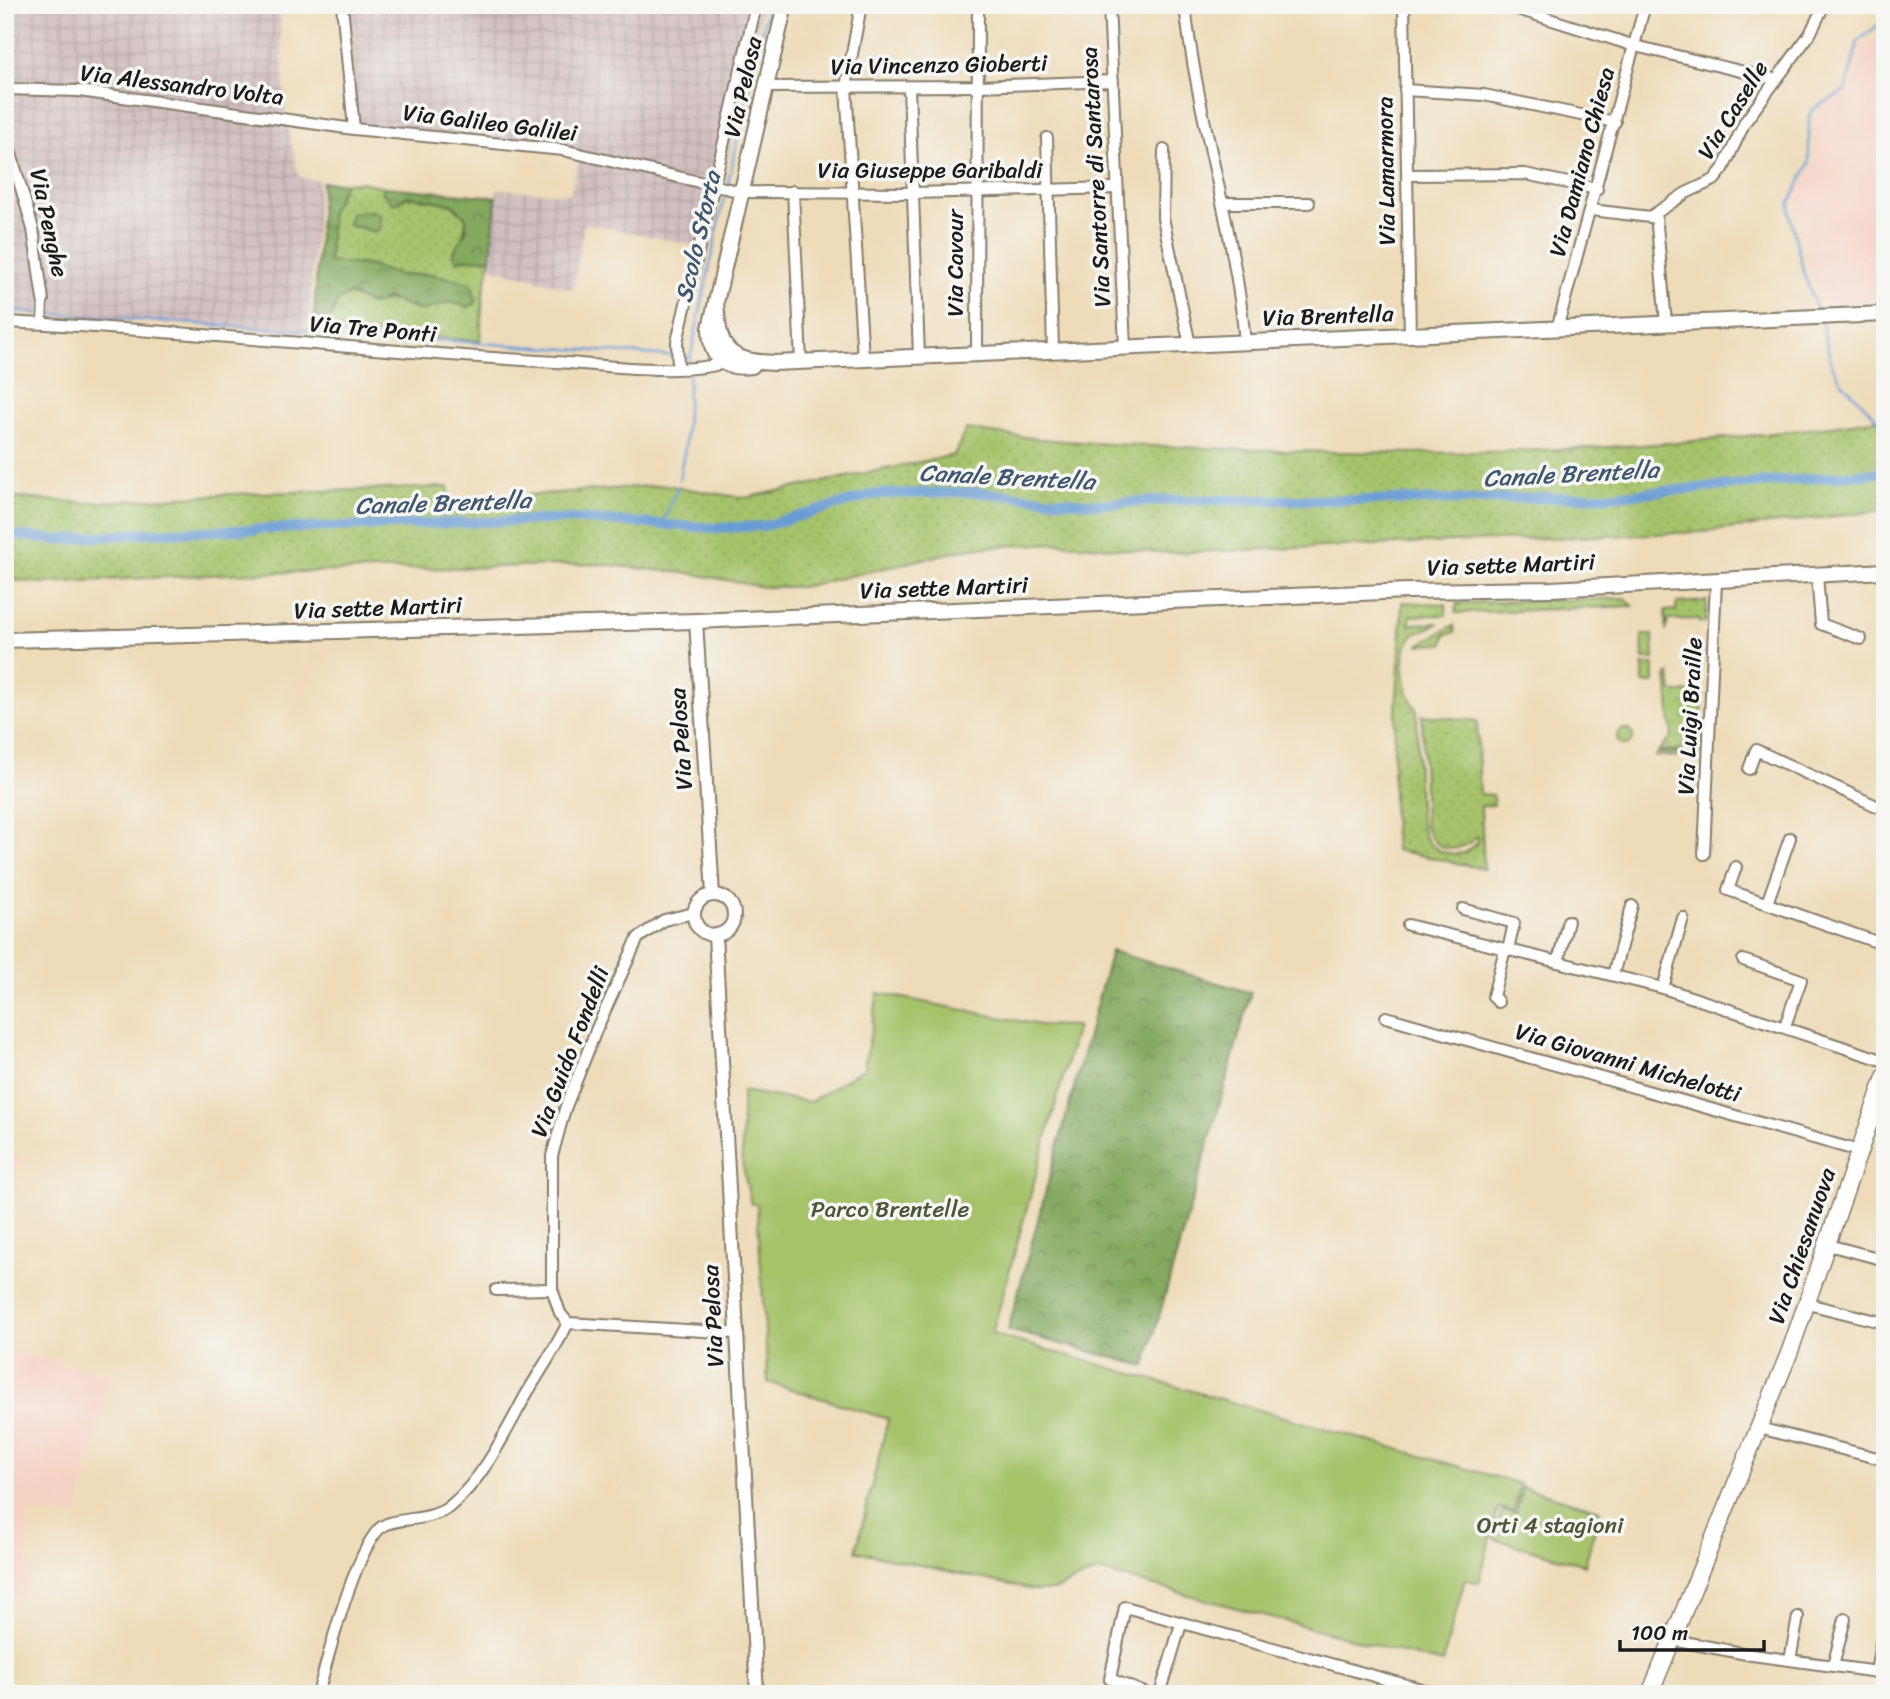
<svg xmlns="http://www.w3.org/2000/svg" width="1890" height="1699" viewBox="0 0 1890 1699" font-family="Sriracha,sans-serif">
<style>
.built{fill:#f6d2c5}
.industrial{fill:url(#industrial-grid)}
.grass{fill:url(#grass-dots);stroke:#617044;stroke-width:2}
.forest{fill:url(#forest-crowns);stroke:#50623e;stroke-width:2}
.green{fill:#a6c36b;stroke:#617044;stroke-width:2}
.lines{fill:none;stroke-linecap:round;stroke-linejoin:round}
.stream{stroke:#699cd4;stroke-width:2.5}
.canal{stroke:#699cd4;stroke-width:10}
.pedestrian-casing{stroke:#857c6a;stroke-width:11}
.minor-casing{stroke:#857c6a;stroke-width:14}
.tertiary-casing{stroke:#857c6a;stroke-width:16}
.secondary-casing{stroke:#857c6a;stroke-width:18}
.primary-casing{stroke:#857c6a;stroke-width:19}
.pedestrian{stroke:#fff;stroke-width:8}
.minor{stroke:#fff;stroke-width:10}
.tertiary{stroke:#fff;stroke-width:12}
.secondary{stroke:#fff;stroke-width:14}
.primary{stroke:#fff;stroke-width:16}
.labels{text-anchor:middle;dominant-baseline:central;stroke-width:7;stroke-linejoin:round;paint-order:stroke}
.street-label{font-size:23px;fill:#1c1c1c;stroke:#f6f6f2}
.park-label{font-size:23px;fill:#4c5638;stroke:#f6f6f2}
.water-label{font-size:24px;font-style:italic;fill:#3f566f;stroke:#f6f6f2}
</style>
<defs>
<pattern id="industrial-grid" width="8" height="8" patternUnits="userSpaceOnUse" patternTransform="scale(1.75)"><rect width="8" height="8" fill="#d1bfbf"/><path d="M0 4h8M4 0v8" fill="none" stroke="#b3a4a4"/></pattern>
<pattern id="grass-dots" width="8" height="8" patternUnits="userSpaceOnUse" patternTransform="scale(1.75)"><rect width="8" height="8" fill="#a6c36b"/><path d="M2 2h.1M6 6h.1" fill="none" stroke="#8ea75c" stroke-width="1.8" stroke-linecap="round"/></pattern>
<pattern id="forest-crowns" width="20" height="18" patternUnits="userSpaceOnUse" patternTransform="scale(1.75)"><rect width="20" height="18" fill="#84a95f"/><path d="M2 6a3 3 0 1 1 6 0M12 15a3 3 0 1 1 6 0" fill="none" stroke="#6b894e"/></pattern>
</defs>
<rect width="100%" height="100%" fill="#f6f6f2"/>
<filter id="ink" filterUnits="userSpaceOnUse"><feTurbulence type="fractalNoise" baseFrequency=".0143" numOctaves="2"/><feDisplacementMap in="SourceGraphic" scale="14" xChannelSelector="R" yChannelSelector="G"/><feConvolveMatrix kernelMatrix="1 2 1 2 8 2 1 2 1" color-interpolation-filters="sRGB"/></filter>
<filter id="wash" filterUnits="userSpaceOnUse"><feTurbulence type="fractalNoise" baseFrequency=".00686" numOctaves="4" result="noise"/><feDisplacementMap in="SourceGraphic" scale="28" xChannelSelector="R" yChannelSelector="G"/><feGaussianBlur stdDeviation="1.57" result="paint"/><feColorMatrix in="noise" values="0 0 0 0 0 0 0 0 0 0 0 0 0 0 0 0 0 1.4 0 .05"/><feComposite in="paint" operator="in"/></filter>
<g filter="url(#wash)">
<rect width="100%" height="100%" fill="#eedcb9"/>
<g class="built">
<path d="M1885,31V299L1825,306L1806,262L1795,198L1814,161L1813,119L1818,109L1853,83L1860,47Z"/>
<path d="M5,1150L21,1157L5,1198Z"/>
<path d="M5,1348L109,1375L77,1515L26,1514L29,1598L5,1600Z"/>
</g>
<g class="industrial">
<path d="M5,5H279L286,119L299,177L319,180L308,331L5,311Z"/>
<path d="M339,5H763L708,248L584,223L573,289L490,267L497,189L570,194L581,154L350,127Z"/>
</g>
<g class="grass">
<path d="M361,182L385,187L381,191L398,203L407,196L452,204L466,218C466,235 456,244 457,259L491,258L483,295L480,341L312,327L314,317L330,319L338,300L350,294L371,305C386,299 403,297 415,310L449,302L469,307L432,274L399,275L367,265L329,262L331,211L345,183Z"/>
<path d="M1885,418V510L1703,532L1166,553L1057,543L971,548L802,587H762L694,574L599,564L228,574L43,583L5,579V497L86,503L231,494L448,487L450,501L664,485L744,498L954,455L966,429C1054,444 1146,446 1235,449C1451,458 1671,452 1885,418Z"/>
<path d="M1625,598L1633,606L1456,613L1457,603Z"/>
<path d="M1707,601L1706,623L1699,622L1698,619L1668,620L1666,631L1665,611L1676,610L1677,603Z"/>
<path d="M1402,602L1446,604V615L1411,616L1409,624L1439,623L1413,635C1397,654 1404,692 1417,711C1418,735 1415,824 1426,839C1436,853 1449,855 1464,853L1478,842L1477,836C1458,855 1434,853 1425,825L1422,715L1477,721L1480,794L1493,795L1494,805L1481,806L1484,869L1395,850C1388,767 1400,685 1402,602Z"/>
<path d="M1454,625L1455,632L1445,635L1443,644L1418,645Z"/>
<path d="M1642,635H1653L1654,659H1643Z"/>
<rect x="1643" y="665" width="11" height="18"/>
<path d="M1670,674L1672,692H1703L1699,757L1655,756L1657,753L1688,752V745H1684L1683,750L1659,751L1672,736L1667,675Z"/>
<circle cx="1625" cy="737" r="8"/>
</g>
<g class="forest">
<path d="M322,182L345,183L331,211L329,262L367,265L399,275L432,274L472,283L476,303L469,307L449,302L422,311L386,298C373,310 365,300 350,294L338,300L330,319L314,317Z"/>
<path d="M385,187L496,197L491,258L457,260L453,253L466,231V218L452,204L407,196L393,204L381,191Z"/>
<path d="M373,211L380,216L381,225L376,232L348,225L351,213Z"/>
<path d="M1111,951L1251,993L1145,1366L1008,1330Z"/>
</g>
<g class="green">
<path d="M878,993L1040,1025L1077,1026L992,1334L1520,1484L1514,1511L1498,1508L1479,1583L1465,1579L1442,1663L1099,1571L1053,1590L1038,1591L856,1551L888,1419L768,1382L757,1204H751L742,1162V1091L810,1102L864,1068Z"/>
<path d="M1522,1487L1600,1510L1585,1565L1494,1539L1502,1510L1516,1513Z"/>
</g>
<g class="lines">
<g class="stream">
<path d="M727,187L768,5"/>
<path d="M5,311L39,313"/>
<path d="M1818,312L1804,274L1790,215V202L1809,164V116L1812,110L1846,90L1858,41L1885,20"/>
<path d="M48,314L673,356"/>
<path d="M1821,321L1832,365L1841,381L1885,427"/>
<path d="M680,357H689"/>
<path d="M689,364L725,193"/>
<path d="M679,479L685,447L689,371"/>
<path d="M663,522L678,486"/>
</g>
<path class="canal" d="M5,534L57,540L144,533L576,519L715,528L764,526L876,494L975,492L1097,504L1172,500H1453L1608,496L1885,472"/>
</g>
</g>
<g filter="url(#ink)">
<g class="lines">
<defs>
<path id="pedestrian" d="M42,324L43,300"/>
<g id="minor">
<path d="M342,5L354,129"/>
<path d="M861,5L846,87L863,359"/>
<path d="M1109,5L1125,347"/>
<path d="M1185,5C1197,119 1235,228 1245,342"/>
<path d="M1404,5L1410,336"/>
<path d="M1505,5L1635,46L1774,79"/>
<path d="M767,87L979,86L1113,81"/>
<path d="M909,87L919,356"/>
<path d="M5,89L79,91L354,129L563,150L742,192L912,193L1117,188"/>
<path d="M1405,90L1484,95L1615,122"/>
<path d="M5,133L33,229L43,300"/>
<path d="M1047,138L1053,350"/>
<path d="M1164,150L1163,218L1190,345"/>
<path d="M1408,175L1525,174L1597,189"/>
<path d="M793,191L801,362"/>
<path d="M1224,203H1309"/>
<path d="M1591,210L1650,217L1686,193L1714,180L1723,169L1745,122L1810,34L1824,5"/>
<path d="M1656,215L1666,323"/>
<path d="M5,322C189,330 372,352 556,362C602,365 688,377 729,361"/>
<path d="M1557,329L1645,5"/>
<path d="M977,354L978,5"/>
<path d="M678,368L677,342L756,5"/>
<path d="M1817,575L1821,624L1861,639"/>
<path d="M1749,769L1756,750L1885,810"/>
<path d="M1704,854L1716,581"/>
<path d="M1736,867L1728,890L1885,945"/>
<path d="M1767,903L1790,838"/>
<path d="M1463,909L1514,923L1508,950"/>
<path d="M694,913L664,920L638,938L597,1028L565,1109L552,1156V1289L560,1313L568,1323L737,1333"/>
<path d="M1408,925L1663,988L1885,1061"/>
<path d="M1743,960L1801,980L1785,1026"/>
<path d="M1558,962L1568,921"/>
<path d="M1613,975L1632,906"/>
<path d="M1663,988L1683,918"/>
<path d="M1498,1002L1493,996L1505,949"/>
<path d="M1386,1017L1859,1151"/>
<path d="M1828,1245L1885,1260"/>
<path d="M496,1290L552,1289"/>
<path d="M1808,1304L1885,1323"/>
<path d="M1759,1428L1885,1460"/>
<path d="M1673,1640L1752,1655L1885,1673"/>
<path d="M1790,1660L1798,1617"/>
<path d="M1833,1666L1845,1619"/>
<path d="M1876,1672L1885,1620"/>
<path d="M318,1694C328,1656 354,1555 379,1529C390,1516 429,1523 449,1507C484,1479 506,1431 527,1393C541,1370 556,1347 568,1323"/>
<path d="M1147,1694L1110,1679L1125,1607L1439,1694"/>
<path d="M1160,1694L1181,1624"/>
<path d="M1258,1694H1263"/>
</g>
<g id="tertiary">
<path d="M696,621L713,895"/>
<circle cx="714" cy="915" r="20"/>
<path d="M715,935L757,1694"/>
</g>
<g id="secondary">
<path d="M716,301C719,349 725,361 774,363L1885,314"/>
<path d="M752,366C722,370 710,358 710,328L785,5"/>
<path d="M5,640L696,621L1408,591L1551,589L1885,571"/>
</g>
<path id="primary" d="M1650,1694L1790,1351L1885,1077"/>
</defs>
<use href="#pedestrian" class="pedestrian-casing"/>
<use href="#minor" class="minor-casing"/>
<use href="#tertiary" class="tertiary-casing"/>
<use href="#secondary" class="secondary-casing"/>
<use href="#primary" class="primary-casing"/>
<use href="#pedestrian" class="pedestrian"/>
<use href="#minor" class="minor"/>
<use href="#tertiary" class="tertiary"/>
<use href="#secondary" class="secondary"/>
<use href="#primary" class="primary"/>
</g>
</g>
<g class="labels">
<g class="street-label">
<text transform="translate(939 65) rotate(-1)">Via Vincenzo Gioberti</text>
<text transform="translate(182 85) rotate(7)">Via Alessandro Volta</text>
<text transform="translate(743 87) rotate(-77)">Via Pelosa</text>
<text transform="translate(1733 110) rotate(-58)">Via Caselle</text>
<text transform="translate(490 123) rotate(7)">Via Galileo Galilei</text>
<text transform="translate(1582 162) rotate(-75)">Via Damiano Chiesa</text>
<text x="930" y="170">Via Giuseppe Garibaldi</text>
<text transform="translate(1386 171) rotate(-91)">Via Lamarmora</text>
<text transform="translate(1096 177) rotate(-93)">Via Santorre di Santarosa</text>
<text transform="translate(49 223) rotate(78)">Via Penghe</text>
<text transform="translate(955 263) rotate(-90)">Via Cavour</text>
<text transform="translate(1328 316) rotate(-2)">Via Brentella</text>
<text transform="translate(373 329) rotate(5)">Via Tre Ponti</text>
<text transform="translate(1511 565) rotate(-2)">Via sette Martiri</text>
<text transform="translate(944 588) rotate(-2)">Via sette Martiri</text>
<text transform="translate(378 608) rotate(-2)">Via sette Martiri</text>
<text transform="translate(1690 716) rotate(-87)">Via Luigi Braille</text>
<text transform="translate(681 739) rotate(-94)">Via Pelosa</text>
<text transform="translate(570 1052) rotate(-69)">Via Guido Fondelli</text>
<text transform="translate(1628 1063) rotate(16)">Via Giovanni Michelotti</text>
<text transform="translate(1802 1246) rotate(-71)">Via Chiesanuova</text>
<text transform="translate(713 1316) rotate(-93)">Via Pelosa</text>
</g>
<g class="park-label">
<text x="890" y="1209">Parco Brentelle</text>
<text x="1550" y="1525">Orti 4 stagioni</text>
</g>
<g class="water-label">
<text transform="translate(698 237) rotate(-77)">Scolo Storta</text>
<text transform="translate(1571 474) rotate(-3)">Canale Brentella</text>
<text transform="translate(1007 477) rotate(3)">Canale Brentella</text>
<text transform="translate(443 503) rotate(-2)">Canale Brentella</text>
</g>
</g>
<rect width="1890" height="1699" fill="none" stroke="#f6f6f2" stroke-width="28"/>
<path d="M1620 1640v10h144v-10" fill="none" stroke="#1c1c1c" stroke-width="3.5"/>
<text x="1631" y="1640" font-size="21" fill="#1c1c1c" stroke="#f6f6f2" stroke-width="5" paint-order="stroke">100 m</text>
</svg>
